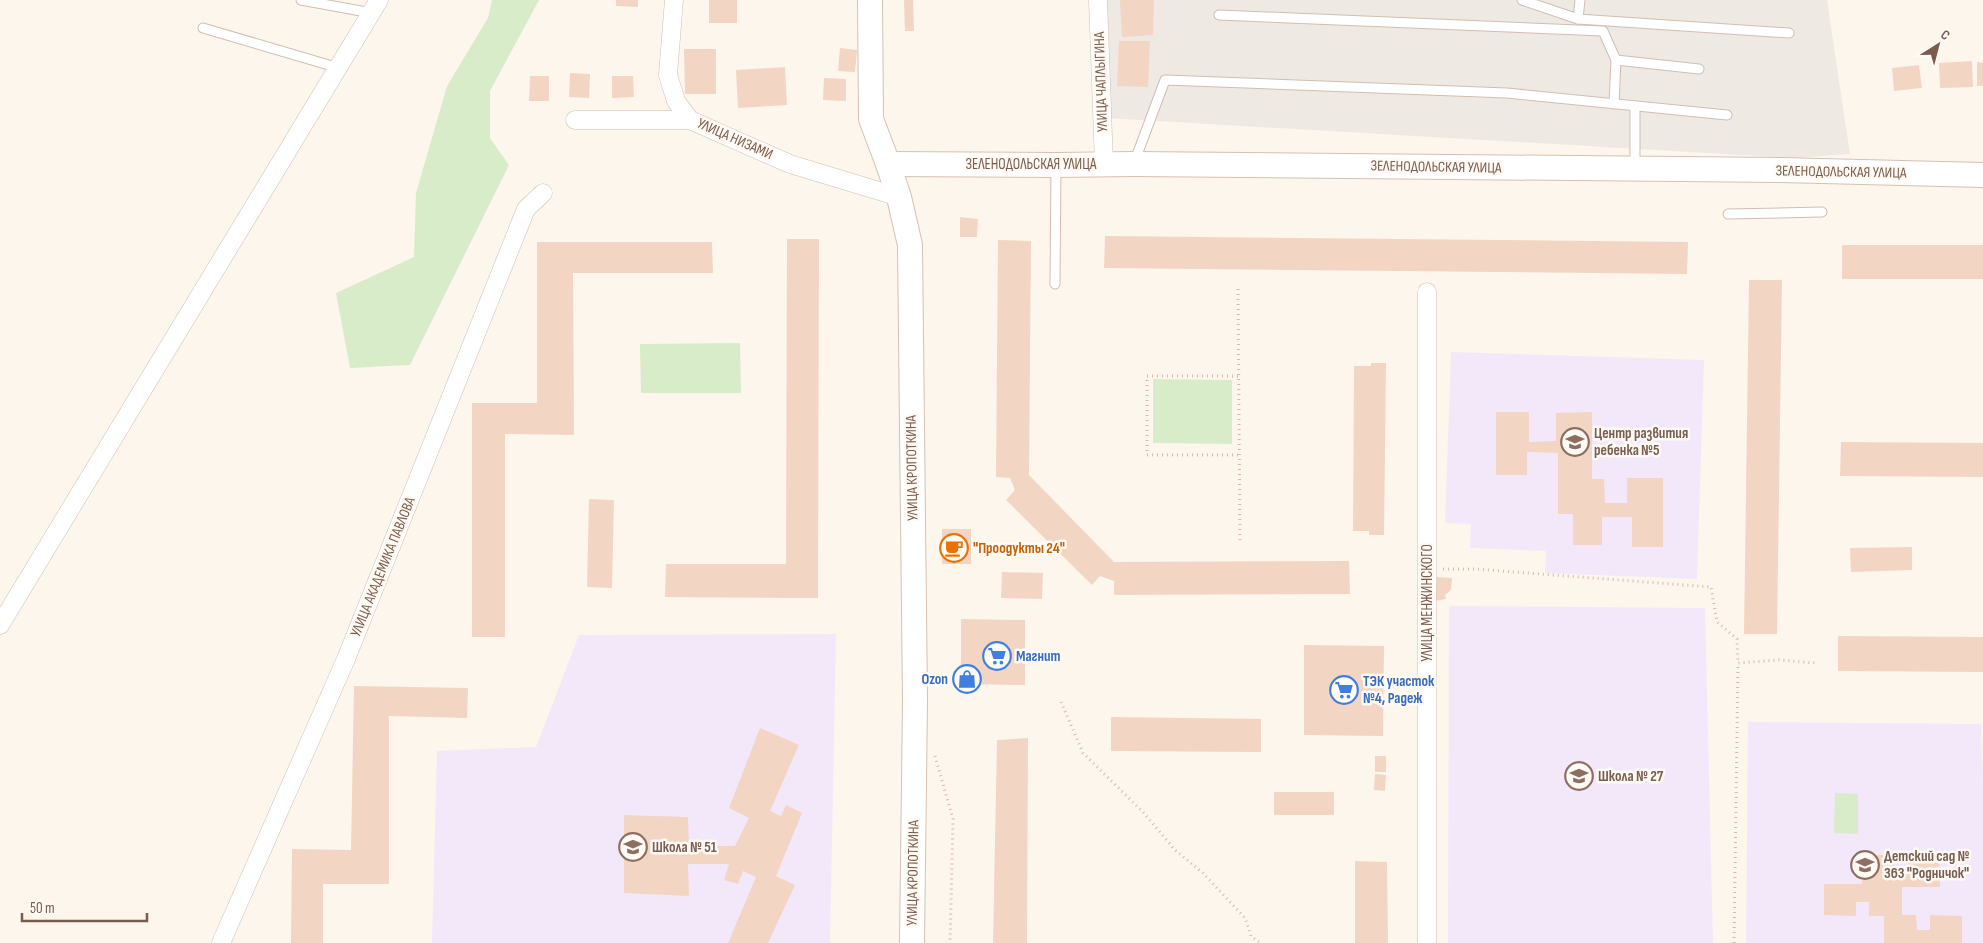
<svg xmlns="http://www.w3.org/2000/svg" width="1983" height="943" viewBox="0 0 1983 943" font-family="'Sofia Sans Condensed',sans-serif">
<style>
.industrial{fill:#efe9e4}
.education{fill:#f3e8fa}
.green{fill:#d8ecc9}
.building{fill:#f3d5c3}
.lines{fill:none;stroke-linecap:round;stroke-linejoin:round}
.lane-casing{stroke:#d1beb0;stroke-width:11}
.street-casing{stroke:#d1beb0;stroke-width:19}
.secondary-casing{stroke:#d6c0b0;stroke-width:26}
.path{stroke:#d9b8a5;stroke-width:3;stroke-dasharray:1 4;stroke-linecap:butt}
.lane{stroke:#fff;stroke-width:9}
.street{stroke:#fff;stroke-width:18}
.secondary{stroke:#fff;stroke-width:24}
.labels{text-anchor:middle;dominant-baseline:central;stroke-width:5;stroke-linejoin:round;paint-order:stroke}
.street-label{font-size:15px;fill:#7a5c4d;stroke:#fffaf3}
.education-label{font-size:15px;font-weight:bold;fill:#785e54;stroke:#fffaf3;text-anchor:start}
.food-label{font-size:15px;font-weight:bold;fill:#c56008;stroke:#fffaf3;text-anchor:start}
.shop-label{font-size:15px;font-weight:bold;fill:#366cbe;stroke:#fffaf3;text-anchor:start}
</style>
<rect width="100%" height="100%" fill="#fdf6ec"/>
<path class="industrial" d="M1103,0H1827L1850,154L1792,158L1107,118Z"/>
<g class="education">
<path d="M1451,352L1704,360L1697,579L1545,573L1546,551L1470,548L1471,524L1445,523Z"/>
<path d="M1449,606L1705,608L1713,943H1448Z"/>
<path d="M836,634L830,943H432L437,751L536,747L579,635Z"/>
<path d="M1748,722L1981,724L1983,786V943H1746Z"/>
</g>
<g class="green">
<path d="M492,0H539L490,91V138L509,165L410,365L350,368L336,293L414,257L416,193L447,86L488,18Z"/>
<path d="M740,343L741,393H641L640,344Z"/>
<path d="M1153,379L1232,380V444L1153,443Z"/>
<path d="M1835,793L1858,794V834L1834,833Z"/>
</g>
<g class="building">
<path d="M616,0H638V7L616,6Z"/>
<rect x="709" y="0" width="28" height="23"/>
<path d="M904,0H913L914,31H905Z"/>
<path d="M1120,0H1154L1153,35L1122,37Z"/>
<path d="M1119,41H1150L1148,87L1117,86Z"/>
<path d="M840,48L857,50L855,72L838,71Z"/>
<path d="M684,49H716V94H685Z"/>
<path d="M1972,61L1973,87L1940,88L1939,63Z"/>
<path d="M1977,62L1983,63V86H1977Z"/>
<path d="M1919,65L1922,88L1894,91L1892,68Z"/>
<path d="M785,67L787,105L738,108L736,70Z"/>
<path d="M570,73L590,74L589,98L569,97Z"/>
<path d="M530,76H549V101H529Z"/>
<path d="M612,76H633L634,97L612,98Z"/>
<path d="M824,78L846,79V101L823,100Z"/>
<path d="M960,217L978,219L977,237H960Z"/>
<path d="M1105,236L1688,242L1687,274L1104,268Z"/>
<path d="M787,239H819L818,598L665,597L666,564H786Z"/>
<path d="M998,240L1031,241L1029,475L1114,562L1349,561L1350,594L1114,595V581L1100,576L1092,585L1006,500L1015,490L1010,478L996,477Z"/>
<path d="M537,242H712L713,273H573L574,435L505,434V637H472V403H537Z"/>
<rect x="1842" y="245" width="141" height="34"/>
<path d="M1749,280H1782L1777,634H1744Z"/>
<path d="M1371,363H1386L1384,535H1369V531H1353L1354,366H1371Z"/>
<path d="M1496,412H1529V442L1556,441V413L1592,412V479H1604L1605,503H1627V478H1663V547H1632V517H1602V545H1573V514H1558V453L1527,452V475H1496Z"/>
<path d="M1841,442L1983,443V477L1840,476Z"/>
<path d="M589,499L614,500L612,588L587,587Z"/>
<rect x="942" y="529" width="29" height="35"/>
<path d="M1912,547V570L1851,572L1850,548Z"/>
<path d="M1002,572L1043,573L1042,599L1001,598Z"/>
<path d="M1437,577L1452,578L1451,590L1445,595L1446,599L1435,601Z"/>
<path d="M961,619L1025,620V685L961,684Z"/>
<path d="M1838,636L1983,637V672L1838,671Z"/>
<path d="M1304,645L1384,646L1383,736L1304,735Z"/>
<path d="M354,686L468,688L467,718L389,716V884H323V943H291L292,849L351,850Z"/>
<path d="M1111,717L1261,719V752L1111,751Z"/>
<path d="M760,728L799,745L770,811L781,816L786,805L802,813L776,876L795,885L768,943H728L756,877L743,871L738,884L724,880L729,864H688L689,896L624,893V815L688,817L689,846H735L749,818L729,808Z"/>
<path d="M1028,738L1027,943H993L997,740Z"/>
<rect x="1375" y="756" width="11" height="16"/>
<path d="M1375,774L1386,775L1385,791L1374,790Z"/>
<rect x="1274" y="792" width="60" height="23"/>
<path d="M1862,855H1894V869H1907V855H1939L1940,887H1902V915H1916L1917,930H1930V915L1962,916V943H1884V916H1869V902H1856V916L1824,915V884H1862Z"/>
<path d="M1355,861L1387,862L1388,943H1355Z"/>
</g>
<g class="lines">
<defs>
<g id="lane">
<path d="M301,0L372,13"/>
<path d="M1522,0L1578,19"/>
<path d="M1580,0L1578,19L1789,33"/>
<path d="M1219,15L1603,31L1616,60L1699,69"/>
<path d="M203,28L339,68"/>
<path d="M1614,104L1616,60"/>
<path d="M1635,106V167"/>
<path d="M1134,163L1165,80L1507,93L1727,115"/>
<path d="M1728,214L1822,212"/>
<path d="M1055,284L1056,165"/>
</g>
<g id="street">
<path d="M674,0L668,75L676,101L690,120L790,164L899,197"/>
<path d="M1098,0L1104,164"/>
<path d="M575,120H690"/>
<path d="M1427,292V943"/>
<path d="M0,625L379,0"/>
<path d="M221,943L346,659L526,209L543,193"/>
</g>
<g id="secondary">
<path d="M870,0L871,119L888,164L899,197L910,245L915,701L912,943"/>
<path d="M888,164L1056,165L1134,164L1781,170L1983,175"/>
</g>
</defs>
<use href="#lane" class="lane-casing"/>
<use href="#street" class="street-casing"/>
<use href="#secondary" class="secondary-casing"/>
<g class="path">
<path d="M1238,289L1240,541"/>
<path d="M1238,376H1147V455H1239"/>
<path d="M1443,569H1475L1711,587L1717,622L1737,639L1738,663L1779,660L1816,663"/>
<path d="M1061,702L1083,753L1143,812L1175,850L1203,873L1245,918L1251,936L1260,943"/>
<path d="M935,756L953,819L950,943"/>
<path d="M1734,943L1738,663"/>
</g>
<use href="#lane" class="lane"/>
<use href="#street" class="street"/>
<use href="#secondary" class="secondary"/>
</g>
<defs>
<symbol id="school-ring" viewBox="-11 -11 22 22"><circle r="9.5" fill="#fffaf3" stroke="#8d6e63" stroke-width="1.5"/><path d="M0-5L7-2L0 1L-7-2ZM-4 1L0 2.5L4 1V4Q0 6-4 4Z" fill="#8d6e63"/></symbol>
<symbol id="cafe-ring" viewBox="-11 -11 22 22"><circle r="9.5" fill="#fffaf3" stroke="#e8710a" stroke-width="1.5"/><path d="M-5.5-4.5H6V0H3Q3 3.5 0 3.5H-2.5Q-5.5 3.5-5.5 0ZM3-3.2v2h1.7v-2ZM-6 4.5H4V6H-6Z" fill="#e8710a"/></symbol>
<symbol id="supermarket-ring" viewBox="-11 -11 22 22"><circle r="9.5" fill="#fffaf3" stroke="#3f7fe0" stroke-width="1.5"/><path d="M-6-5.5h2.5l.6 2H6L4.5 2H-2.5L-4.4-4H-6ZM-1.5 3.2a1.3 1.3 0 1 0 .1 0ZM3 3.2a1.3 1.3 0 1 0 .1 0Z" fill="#3f7fe0"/></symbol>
<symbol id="shop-ring" viewBox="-11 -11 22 22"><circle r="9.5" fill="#fffaf3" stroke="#3f7fe0" stroke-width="1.5"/><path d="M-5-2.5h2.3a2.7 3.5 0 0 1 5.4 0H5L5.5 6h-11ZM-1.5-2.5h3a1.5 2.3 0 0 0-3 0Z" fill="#3f7fe0"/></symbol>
</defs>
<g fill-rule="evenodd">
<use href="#school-ring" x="1559" y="426" width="32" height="32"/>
<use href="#cafe-ring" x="938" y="532" width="32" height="32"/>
<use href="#supermarket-ring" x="981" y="640" width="32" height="32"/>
<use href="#shop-ring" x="951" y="663" width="32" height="32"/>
<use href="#supermarket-ring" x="1328" y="674" width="32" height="32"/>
<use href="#school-ring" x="1563" y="760" width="32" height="32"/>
<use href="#school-ring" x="617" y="831" width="32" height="32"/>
<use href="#school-ring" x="1849" y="849" width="32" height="32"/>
</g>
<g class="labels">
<g class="street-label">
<text transform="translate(1101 82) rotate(-92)">УЛИЦА ЧАПЛЫГИНА</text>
<text transform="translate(735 139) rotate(24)">УЛИЦА НИЗАМИ</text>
<text x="1031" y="164">ЗЕЛЕНОДОЛЬСКАЯ УЛИЦА</text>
<text transform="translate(1436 167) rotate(1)">ЗЕЛЕНОДОЛЬСКАЯ УЛИЦА</text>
<text transform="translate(1841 172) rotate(1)">ЗЕЛЕНОДОЛЬСКАЯ УЛИЦА</text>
<text transform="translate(912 468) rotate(-91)">УЛИЦА КРОПОТКИНА</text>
<text transform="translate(383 567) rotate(-68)">УЛИЦА АКАДЕМИКА ПАВЛОВА</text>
<text transform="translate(1427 603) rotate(-90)">УЛИЦА МЕНЖИНСКОГО</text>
<text transform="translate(913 873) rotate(-89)">УЛИЦА КРОПОТКИНА</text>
</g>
<g class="education-label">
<text x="1594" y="433">Центр развития<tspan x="1594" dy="17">ребенка №5</tspan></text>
<text x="1598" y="776">Школа № 27</text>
<text x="652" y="847">Школа № 51</text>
<text x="1884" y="856">Детский сад №<tspan x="1884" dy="17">363 "Родничок"</tspan></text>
</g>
<g class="food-label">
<text x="973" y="548">"Проодукты 24"</text>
</g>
<g class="shop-label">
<text x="1016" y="656">Магнит</text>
<text x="948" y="679" text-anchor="end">Ozon</text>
<text x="1363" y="681">ТЭК участок<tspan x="1363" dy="17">№4, Радеж</tspan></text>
</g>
</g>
<g transform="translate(1938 45) rotate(36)" stroke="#fffaf3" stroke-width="4" paint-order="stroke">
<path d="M0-4L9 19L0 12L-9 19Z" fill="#7a5c4d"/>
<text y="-8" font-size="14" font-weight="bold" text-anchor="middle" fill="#7a5c4d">С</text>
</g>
<path d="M22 913v8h125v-8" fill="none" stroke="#7a5c4d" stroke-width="2.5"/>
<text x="30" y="913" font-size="15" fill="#7a5c4d" stroke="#fffaf3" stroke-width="4" paint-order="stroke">50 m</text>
</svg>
